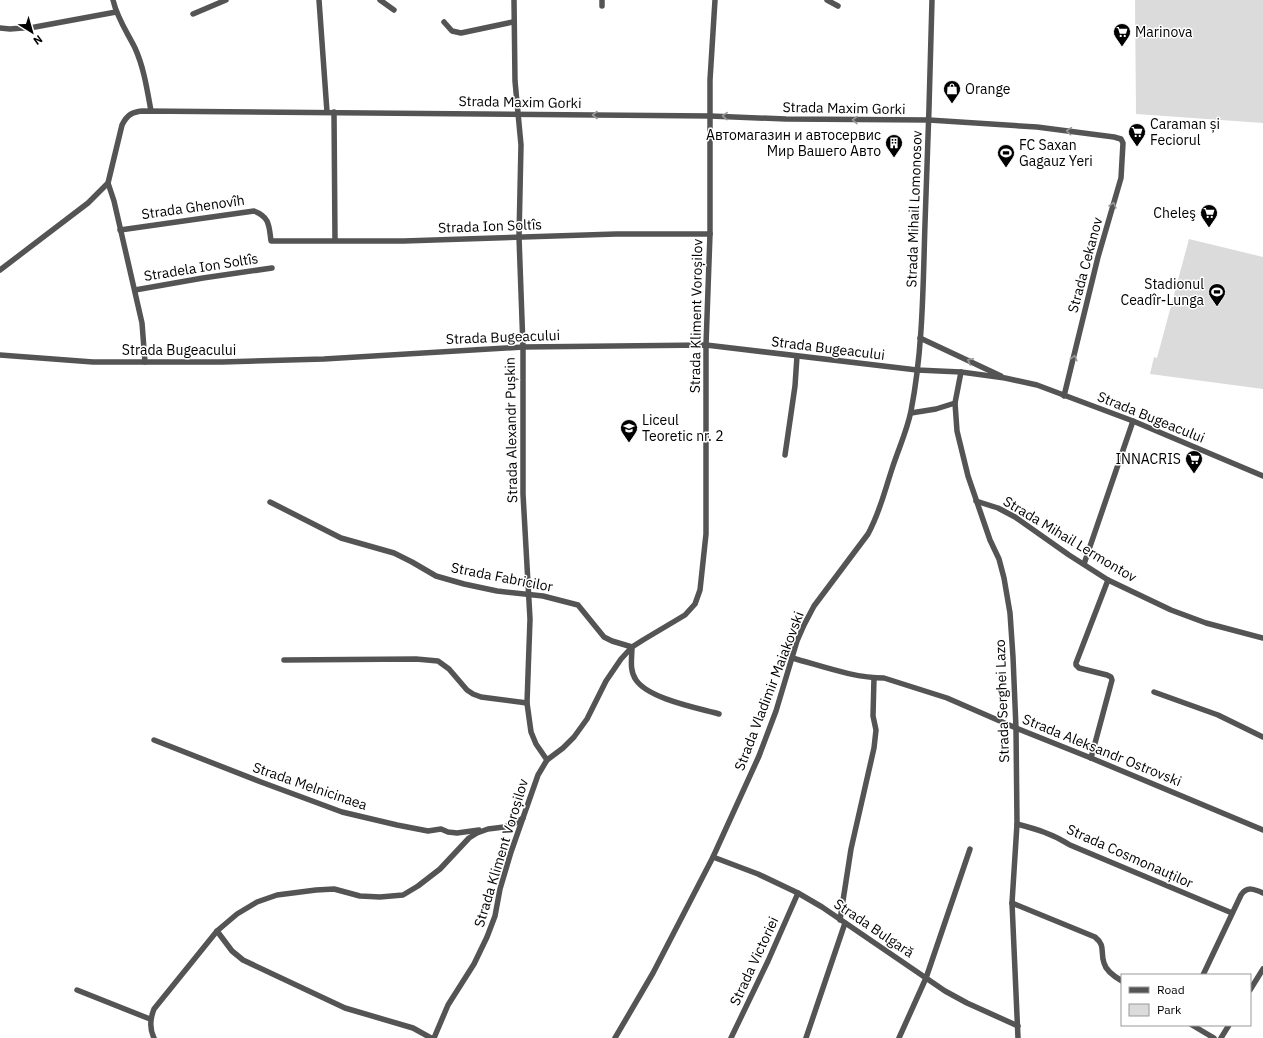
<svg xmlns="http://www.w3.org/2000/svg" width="1263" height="1038" viewBox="0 0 1263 1038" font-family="'IBM Plex Sans',sans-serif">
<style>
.green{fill:#dbdbdb}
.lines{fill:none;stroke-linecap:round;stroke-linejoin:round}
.street{stroke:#545454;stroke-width:5.5}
.oneway{stroke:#989898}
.labels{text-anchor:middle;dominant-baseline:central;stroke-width:3;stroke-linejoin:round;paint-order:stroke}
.poi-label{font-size:14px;fill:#000;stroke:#fff;text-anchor:start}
.street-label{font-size:14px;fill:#000;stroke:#fff}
</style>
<rect width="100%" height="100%" fill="#fff"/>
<g class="green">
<path d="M1135,0H1263V123L1136,114Z"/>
<path d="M1189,239L1263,257V389L1150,374L1154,357L1157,358Z"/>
</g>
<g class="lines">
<g class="street">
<path d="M113,0C117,18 127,32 135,48C144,68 147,89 151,111"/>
<path d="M319,0L327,112"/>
<path d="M380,0L394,10"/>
<path d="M514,0L515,81L521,145L519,237L523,347V494L530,619L527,703L531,732L536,744L547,760"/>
<path d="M602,0V6"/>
<path d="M827,0L838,6"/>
<path d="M193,14L226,0"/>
<path d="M444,22L452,31L461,33L513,22"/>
<path d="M0,28L10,29L35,27L116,12"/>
<path d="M334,112L335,240"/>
<path d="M108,183L114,201L142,323L145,362"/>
<path d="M120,230L254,211C270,217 269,226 271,241H404L616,234H710"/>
<path d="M0,270L88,203L108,183L122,125C127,115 132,112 142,111L710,116L786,119L929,120L1037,127L1114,137L1121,139L1123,143L1121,178L1098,257L1064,396"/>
<path d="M135,290L203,278L272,268"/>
<path d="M920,338L1001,376"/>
<path d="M0,355L93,362H222L324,359L523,347L706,345L917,370L961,372L1005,378L1037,385L1133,421L1263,476"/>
<path d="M961,372L955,403L957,431L968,476L990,540L999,559L1004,578L1010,613L1013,657L1016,728L1017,824L1012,903L1018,1038"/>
<path d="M911,413L936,409L955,403"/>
<path d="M785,455L795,386L797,356"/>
<path d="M976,501L998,508L1015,517L1069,555L1108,580L1171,610L1206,623L1263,638"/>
<path d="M270,502L341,538L394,553L412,562L436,576L464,584L497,591L543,596L578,605L604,637L612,641L632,647C632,658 629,670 636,680C649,699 698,708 719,714"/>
<path d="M1084,564L1133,421"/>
<path d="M792,658C822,666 854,678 884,678L947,698L1016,728L1091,758L1263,830"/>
<path d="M284,660L416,659L438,661L449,669L467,690L473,694L481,697L527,703"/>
<path d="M1154,692L1218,715L1263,737"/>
<path d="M154,740L261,782L342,812L397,825L428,831L441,829L448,832L457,833L479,830"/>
<path d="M1091,758L1112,680L1111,677L1107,675L1079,668L1076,665V663L1108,580"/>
<path d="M1017,824C1036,829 1053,834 1070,845L1232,913"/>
<path d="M713,857L758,874L798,893L822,907L945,991L967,1003L1018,1026"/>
<path d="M1012,903L1095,937C1106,946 1100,951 1104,963C1106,971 1115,977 1122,981"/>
<path d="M840,920L851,849L874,748L876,730L873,716L874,678"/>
<path d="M217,931L232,951L243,960L345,1008L413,1028L431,1038"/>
<path d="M1203,975L1241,895C1247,886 1254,889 1263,893"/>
<path d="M77,990L150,1019"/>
<path d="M1250,990L1263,969"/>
<path d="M1192,1025L1214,1038"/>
<path d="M154,1038C149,1028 150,1019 154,1009L217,931L237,914L257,902L277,895L316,890L334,889L360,896L380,897L403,895L418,886L440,869L469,838L477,833L488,829L504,827L514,824L523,818"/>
<path d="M434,1038L448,1005L474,964L487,937L495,916L500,889L511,852L538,775L547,760L563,748L574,737L587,719L606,681L621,659L632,647L643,640L685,615L695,604L700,590L706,534V345L710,234V80L715,0"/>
<path d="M615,1038L653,973L713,857L759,756L776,711L797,641L804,625L814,606L868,534C880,512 884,493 892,469C898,450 907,431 911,411C923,350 923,286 925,224C928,149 930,75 932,0"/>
<path d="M731,1038L768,961L798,893"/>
<path d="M806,1038L845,923"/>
<path d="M899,1038L926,978L970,849"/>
<path d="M1221,1038L1229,1025"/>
</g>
</g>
<defs><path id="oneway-chevron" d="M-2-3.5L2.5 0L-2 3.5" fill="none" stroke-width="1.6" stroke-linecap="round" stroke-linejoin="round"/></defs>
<g class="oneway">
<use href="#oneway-chevron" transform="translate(595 115) rotate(-180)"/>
<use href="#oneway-chevron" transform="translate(725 116) rotate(-178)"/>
<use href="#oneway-chevron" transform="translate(855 120) rotate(-179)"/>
<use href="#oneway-chevron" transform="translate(1069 131) rotate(-173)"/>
<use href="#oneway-chevron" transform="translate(1113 205) rotate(-74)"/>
<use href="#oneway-chevron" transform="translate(1074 358) rotate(-76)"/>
<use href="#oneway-chevron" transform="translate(970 361) rotate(-153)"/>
</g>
<defs>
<symbol id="supermarket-pin" viewBox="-11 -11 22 30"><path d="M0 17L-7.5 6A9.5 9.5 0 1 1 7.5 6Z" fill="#000" stroke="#fff"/><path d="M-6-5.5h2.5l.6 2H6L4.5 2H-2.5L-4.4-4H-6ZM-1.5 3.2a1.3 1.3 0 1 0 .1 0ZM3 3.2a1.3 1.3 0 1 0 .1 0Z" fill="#fff"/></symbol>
<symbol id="shop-pin" viewBox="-11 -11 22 30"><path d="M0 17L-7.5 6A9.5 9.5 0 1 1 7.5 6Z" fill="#000" stroke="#fff"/><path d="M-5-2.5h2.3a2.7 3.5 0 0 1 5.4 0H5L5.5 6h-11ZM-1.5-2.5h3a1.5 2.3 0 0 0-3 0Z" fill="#fff"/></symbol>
<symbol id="building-pin" viewBox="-11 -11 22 30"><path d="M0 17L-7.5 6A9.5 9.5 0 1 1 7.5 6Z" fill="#000" stroke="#fff"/><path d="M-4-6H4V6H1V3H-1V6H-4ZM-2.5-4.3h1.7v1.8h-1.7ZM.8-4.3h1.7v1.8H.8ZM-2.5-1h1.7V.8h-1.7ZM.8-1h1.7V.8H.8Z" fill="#fff"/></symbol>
<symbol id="stadium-pin" viewBox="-11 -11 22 30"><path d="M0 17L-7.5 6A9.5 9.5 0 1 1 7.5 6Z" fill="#000" stroke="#fff"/><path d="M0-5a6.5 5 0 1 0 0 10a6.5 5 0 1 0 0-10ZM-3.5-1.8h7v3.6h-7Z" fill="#fff"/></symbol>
<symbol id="school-pin" viewBox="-11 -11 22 30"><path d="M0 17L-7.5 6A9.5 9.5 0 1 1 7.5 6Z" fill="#000" stroke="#fff"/><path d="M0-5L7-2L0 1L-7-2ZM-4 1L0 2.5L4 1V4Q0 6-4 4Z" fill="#fff"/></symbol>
</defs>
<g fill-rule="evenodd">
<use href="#supermarket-pin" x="1112" y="22" width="20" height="27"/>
<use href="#shop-pin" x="942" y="79" width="20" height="27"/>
<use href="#supermarket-pin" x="1127" y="122" width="20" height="27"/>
<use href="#building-pin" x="884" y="133" width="20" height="27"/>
<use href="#stadium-pin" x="996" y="143" width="20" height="27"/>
<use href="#supermarket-pin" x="1199" y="203" width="20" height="27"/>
<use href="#stadium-pin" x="1207" y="282" width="20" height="27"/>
<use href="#school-pin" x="619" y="418" width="20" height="27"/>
<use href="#supermarket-pin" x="1184" y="449" width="20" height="27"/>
</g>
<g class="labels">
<g class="poi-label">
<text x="1135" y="32">Marinova</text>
<text x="965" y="89">Orange</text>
<text x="1150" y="124">Caraman și<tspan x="1150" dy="16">Feciorul</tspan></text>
<text x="881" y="135" text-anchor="end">Автомагазин и автосервис<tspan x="881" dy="16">Мир Вашего Авто</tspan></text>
<text x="1019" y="145">FC Saxan<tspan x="1019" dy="16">Gagauz Yeri</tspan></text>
<text x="1196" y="213" text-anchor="end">Cheleş</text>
<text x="1204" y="284" text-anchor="end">Stadionul<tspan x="1204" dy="16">Ceadîr-Lunga</tspan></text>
<text x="642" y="420">Liceul<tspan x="642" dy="16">Teoretic nr. 2</tspan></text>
<text x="1181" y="459" text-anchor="end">INNACRIS</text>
</g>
<g class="street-label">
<text transform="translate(520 102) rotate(1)">Strada Maxim Gorki</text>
<text transform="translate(844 108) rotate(1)">Strada Maxim Gorki</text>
<text transform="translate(193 207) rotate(-8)">Strada Ghenovîh</text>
<text transform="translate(914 209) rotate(-88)">Strada Mihail Lomonosov</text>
<text transform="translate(490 226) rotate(-2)">Strada Ion Soltîs</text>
<text transform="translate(1085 265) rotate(-75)">Strada Cekanov</text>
<text transform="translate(201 267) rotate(-9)">Stradela Ion Soltîs</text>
<text transform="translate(696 316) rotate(-89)">Strada Kliment Voroșilov</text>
<text transform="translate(503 337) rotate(-2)">Strada Bugeacului</text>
<text transform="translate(828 348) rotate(7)">Strada Bugeacului</text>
<text x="179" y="350">Strada Bugeacului</text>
<text transform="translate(1151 417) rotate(22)">Strada Bugeacului</text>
<text transform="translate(511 430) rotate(-91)">Strada Alexandr Pușkin</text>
<text transform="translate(1070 539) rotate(31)">Strada Mihail Lermontov</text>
<text transform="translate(502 577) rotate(11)">Strada Fabricilor</text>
<text transform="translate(769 691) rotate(-69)">Strada Vladimir Maiakovski</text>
<text transform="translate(1002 701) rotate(-92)">Strada Serghei Lazo</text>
<text transform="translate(1102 750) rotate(22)">Strada Aleksandr Ostrovski</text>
<text transform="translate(310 786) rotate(19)">Strada Melnicinaea</text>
<text transform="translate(501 853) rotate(-73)">Strada Kliment Voroșilov</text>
<text transform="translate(1130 856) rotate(24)">Strada Cosmonauților</text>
<text transform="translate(874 928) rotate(34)">Strada Bulgară</text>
<text transform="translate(754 961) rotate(-65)">Strada Victoriei</text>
</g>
</g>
<rect x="1121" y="974" width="130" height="52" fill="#ffffff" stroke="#999999"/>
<rect x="1129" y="987" width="20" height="6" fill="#545454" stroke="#999999"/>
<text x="1157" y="994" font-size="12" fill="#000000">Road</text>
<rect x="1129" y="1004" width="20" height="12" fill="#dbdbdb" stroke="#999999"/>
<text x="1157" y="1014" font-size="12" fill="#000000">Park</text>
<g transform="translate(32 32) rotate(143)" stroke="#ffffff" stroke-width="3" paint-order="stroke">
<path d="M0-3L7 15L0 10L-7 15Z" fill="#000000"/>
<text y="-6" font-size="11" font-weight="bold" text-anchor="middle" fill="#000000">N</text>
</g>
</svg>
